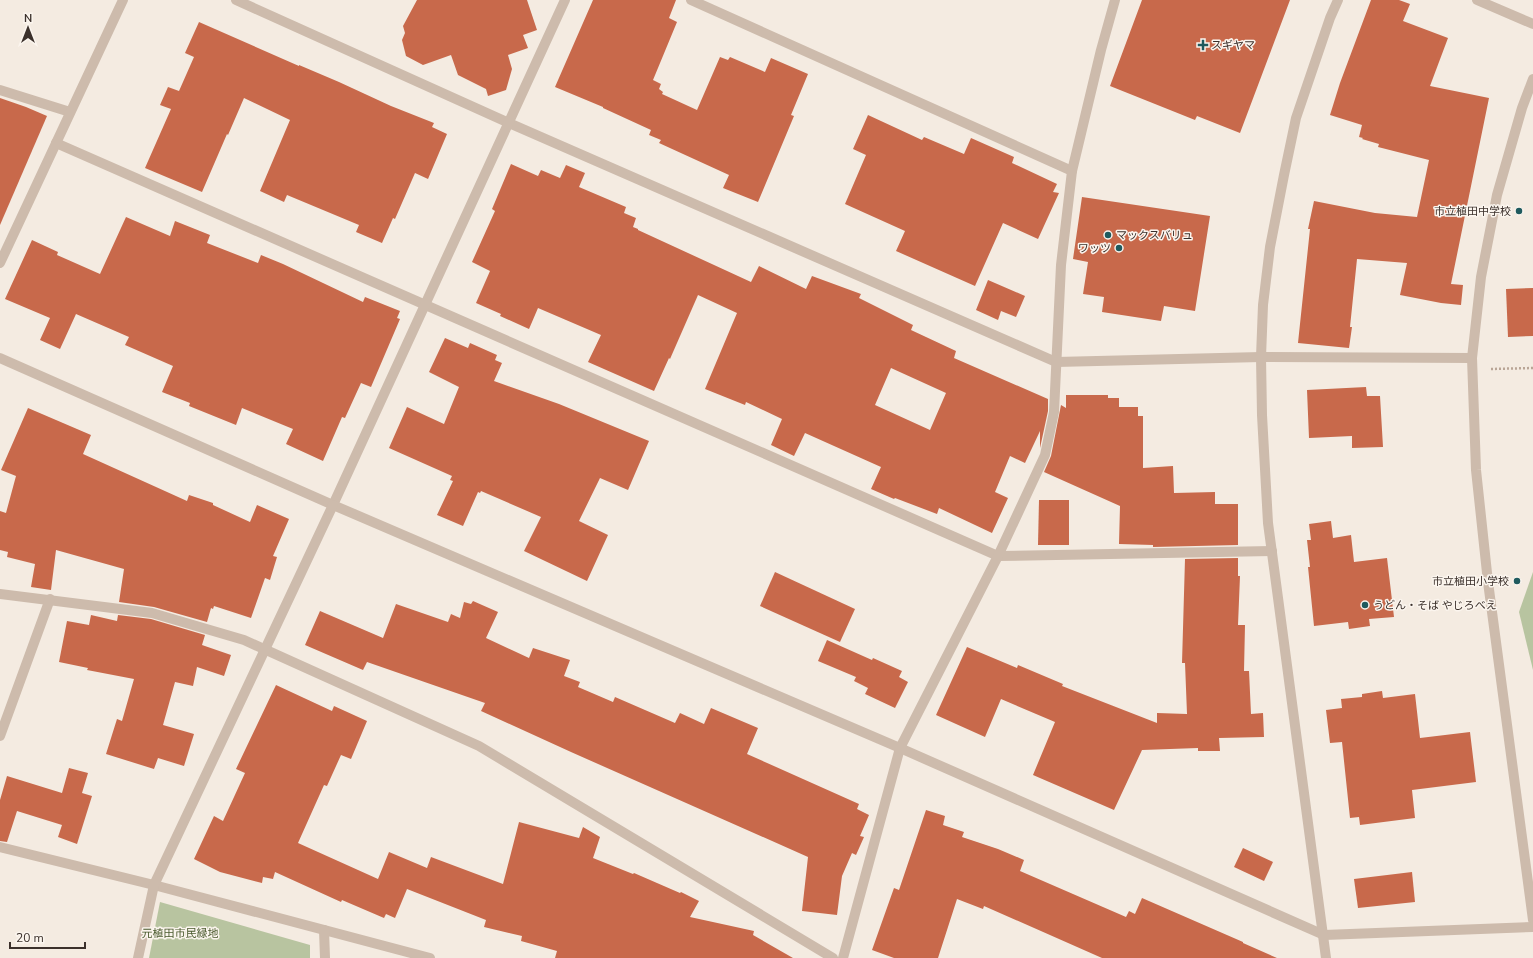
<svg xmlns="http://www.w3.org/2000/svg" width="1533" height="958" viewBox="0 0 1533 958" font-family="'Nunito Sans','Noto Sans JP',sans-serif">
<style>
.green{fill:#b8c4a0}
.building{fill:#c8694b;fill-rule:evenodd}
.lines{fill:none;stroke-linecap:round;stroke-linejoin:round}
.path{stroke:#b9a596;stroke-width:2.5;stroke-dasharray:2 2;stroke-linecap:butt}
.minor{stroke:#cdbbac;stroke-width:10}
.tertiary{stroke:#cdbbac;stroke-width:10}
.poi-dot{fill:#1f5a5e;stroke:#fbf5ee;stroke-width:1.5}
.labels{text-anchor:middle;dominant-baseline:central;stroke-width:3;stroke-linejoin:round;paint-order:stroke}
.poi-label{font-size:11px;fill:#3b302b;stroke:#fbf5ee;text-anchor:start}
.park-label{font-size:11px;fill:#4a5a2e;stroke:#fbf5ee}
</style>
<rect width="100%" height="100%" fill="#f4ebe1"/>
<g class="green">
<path d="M1533,572V670L1519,612Z"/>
<path d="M160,902L310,945V958H149Z"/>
</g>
<g class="building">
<path d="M417,0H527L537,30L523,35L528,48L508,55L512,69L506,90L488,96L486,89L458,75L451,55L423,65L406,56L402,40L405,33L403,26Z"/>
<path d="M593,0H676L669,18L677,22L653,80L661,84L659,89L663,92L662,94L697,110L720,57L728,60L730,57L765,72L771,58L808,74L791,115L794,116L758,202L723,188L729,175L659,143L661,140L649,135L651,130L603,108V107L555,87Z"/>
<path d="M1142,0H1290L1240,133L1197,116L1195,120L1110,86Z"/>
<path d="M1371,0H1399L1410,4L1403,21L1448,38L1430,86L1489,98L1451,284L1463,285L1461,305L1441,303L1400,295L1407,263L1357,259L1350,327H1352L1349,348L1298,343L1310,229H1308L1314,201L1375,213L1417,217L1429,160L1378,147L1379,144L1362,139L1363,138L1359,137L1362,125L1330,115L1340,83Z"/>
<path d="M199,22L299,66V65L339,82L391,106L434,123L432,127L447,134L428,179L415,173L395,219L393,218L382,243L356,232L359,225L287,195L284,202L260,191L290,120L244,98L228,135L227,134L202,192L145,168L171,109L160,105L168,87L179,91L194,57L185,53Z"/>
<path d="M0,98L26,107L47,116L0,225Z"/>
<path d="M868,115L922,140L924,137L964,154L971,138L1014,157L1012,163L1057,184L1053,192L1059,193L1038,239L1003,223L975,286L896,251L905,231L845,204L866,155L853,149Z"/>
<path d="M511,164L538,176L541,170L560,178L566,165L585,173L579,187L626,207L624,213L636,218L633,227L638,229V230L751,282L759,266L806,289L812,276L861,294L859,298L913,325L911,330L956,351L954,358L1048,399V411L1040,448V431L1025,463L1010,456L995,492L1008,498L992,533L939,508L937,514L895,498L894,499L871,489L881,467L805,433L794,456L771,445L782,419L746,402L745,405L705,389L737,313L698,295L670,359L669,358L654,391L588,362L601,335L538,308L529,329L500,316L501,314L476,303L490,271L472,262L495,211L492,209ZM891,368L946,393L930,430L875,405Z"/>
<path d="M1082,197L1210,216L1195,311L1164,306L1161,321L1102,312L1104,297L1083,294L1088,262L1073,259Z"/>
<path d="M126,217L170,236L175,221L210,235L207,243L258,263L261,255L283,264L363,302L365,297L400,311L397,318L400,319L371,387L361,383L345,418L342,417L323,461L286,444L293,429L242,408L236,425L189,406L190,403L162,392L173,366L125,345L129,337L76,314L60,349L40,340L50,318L5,299L32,240L58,252L57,255L100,274Z"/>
<path d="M988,280L1025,296L1016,317L1001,311L998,320L976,310Z"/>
<path d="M1533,288V336L1508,337L1506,289Z"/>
<path d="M445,338L468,348L470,343L497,355L495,360L502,363L494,381L559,404L649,441L628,490L600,478L579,521L608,535L587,581L524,551L541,517L481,491L480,493L478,492L463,526L437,515L453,481L450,480L452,476L389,448L407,407L444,424L459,387L429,372Z"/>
<path d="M1366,387L1367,396H1380L1383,447L1352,448V436L1309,438L1307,390Z"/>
<path d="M1066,395H1108V398H1119V407H1138V416H1143V468L1173,466L1174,493L1215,492V504H1238V545L1153,547V545L1119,544L1120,506L1044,472L1051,456L1061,405L1066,408Z"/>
<path d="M28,408L91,435L83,454L187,501L189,495L213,503V505L250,522L257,505L289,519L273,556L277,557L270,580L265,578L251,618L214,606L213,609L211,608L207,622L154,607L119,602L124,569L56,550L51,590L31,587L35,564L7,557L8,552L0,550V511L6,513L16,476L1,470Z"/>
<path d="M1039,500H1069V545H1038Z"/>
<path d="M1331,521L1333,538L1351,535L1354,562L1387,558L1394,617L1369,619L1370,626L1349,629L1348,622L1314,626L1308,567H1310L1307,540H1311L1309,524Z"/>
<path d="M1238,558V576H1240L1238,625H1245L1244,671H1249L1251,714L1263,713L1264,737L1219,738L1220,751H1198V748L1142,750L1114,810L1033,775L1055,722L1001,699L985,737L936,715L967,647L1017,668L1018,665L1063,684L1062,686L1157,723V713L1187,714L1185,663H1182L1185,559Z"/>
<path d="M775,572L855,609L840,642L760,606Z"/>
<path d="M473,601L498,612L486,638L529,658L533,648L570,660L564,676L580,682L578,687L613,702L615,697L675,723L680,713L704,724L711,708L758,728L747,754L859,804L857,809L869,815L860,836L864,837L856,855L852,853L842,876L837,915L802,911L808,857L571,752L481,711L485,703L367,662L363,670L305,645L320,611L383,638L396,604L448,622L451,614L460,618L464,602L471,604Z"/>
<path d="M91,615L117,621L118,615L151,619L205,635L202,645L231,655L224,676L197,667L193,686L175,682L163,725L194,734L184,766L158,758L154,769L106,754L117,719L122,721L134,679L87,670L88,668L59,662L67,621L89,625Z"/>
<path d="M827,640L872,660L873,658L902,671L899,677L908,682L895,708L865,694L868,688L854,681L856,677L818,661Z"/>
<path d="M276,685L332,711L334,706L367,721L351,759L341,755L327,786L324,785L298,843L378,879L389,852L427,868L431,857L503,884L519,822L579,838L583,827L600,837L593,858L633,874L634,873L680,893L681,892L699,901L690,917L754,931L753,935L793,958H555L557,951L521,941L522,936L484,927L486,920L407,889L395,918L386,914L384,918L342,900L341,902L275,872L273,879L263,877L262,883L220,872L194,859L214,816L223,821L245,773L236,769Z"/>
<path d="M1382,691L1383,698L1415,694L1420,738L1470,732L1476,782L1412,790L1415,818L1360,825L1359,817L1350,818L1342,742L1330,743L1326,710L1342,708L1341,699L1362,697V694Z"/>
<path d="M69,768L88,773L82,793L92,796L77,844L58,837L62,825L17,811L7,842L0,841V800L7,776L62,793Z"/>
<path d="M926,810L945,816L943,825L964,832L962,837L998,849L1024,860L1020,871L1126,917L1129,911L1135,914L1142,898L1243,942V943L1277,958H1102L984,906L983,909L957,899L938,958H894L872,950L894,888L899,890Z"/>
<path d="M1243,848L1273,862L1264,881L1234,867Z"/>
<path d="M1412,872L1415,902L1358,908L1354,879Z"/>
</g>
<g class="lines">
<path class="path" d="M1491,369L1533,368"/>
<g class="minor">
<path d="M236,0L509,123L1056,362L1261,357L1472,358"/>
<path d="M691,0L1072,171"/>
<path d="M1477,0L1533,24"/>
<path d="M1533,79L1522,108L1497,195L1481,277L1472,358L1476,470L1488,582L1533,920"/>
<path d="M0,90L70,112"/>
<path d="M56,143L998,556L1272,551"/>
<path d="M0,263L123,0"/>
<path d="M333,505L565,0"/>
<path d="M0,594L152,613L244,640L479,746L833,958"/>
<path d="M0,736L50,599"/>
<path d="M0,847L154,885L430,958"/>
<path d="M324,930L325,958"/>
<path d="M843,958L900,748L998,556L1045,455L1054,412L1061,265L1072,171L1101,50L1115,0"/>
</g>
<g class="tertiary">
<path d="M0,358L333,505L900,748L1324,935L1533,927"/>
<path d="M138,958L154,885L333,505"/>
<path d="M1326,958L1268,523L1262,415L1261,357L1263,305L1270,247L1284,175L1296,118L1330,18L1338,0"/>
</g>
</g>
<g class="poi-dot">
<path d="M1201 39h4v4h4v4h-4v4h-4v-4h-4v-4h4z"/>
<circle cx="1519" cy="211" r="4"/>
<circle cx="1108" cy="235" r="4"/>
<circle cx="1119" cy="248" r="4"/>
<circle cx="1517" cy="581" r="4"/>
<circle cx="1365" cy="605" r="4"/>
</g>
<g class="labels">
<g class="poi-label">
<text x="1211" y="45">スギヤマ</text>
<text x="1511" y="211" text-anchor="end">市立植田中学校</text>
<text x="1116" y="235">マックスバリュ</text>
<text x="1111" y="248" text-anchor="end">ワッツ</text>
<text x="1509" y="581" text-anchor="end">市立植田小学校</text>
<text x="1373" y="605">うどん・そば やじろべえ</text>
</g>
<g class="park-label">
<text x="180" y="933">元植田市民緑地</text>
</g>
</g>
<g transform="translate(28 28)" stroke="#fbf5ee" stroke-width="3" paint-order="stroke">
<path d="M0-3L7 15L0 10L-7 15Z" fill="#3b302b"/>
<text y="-6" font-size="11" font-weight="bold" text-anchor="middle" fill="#3b302b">N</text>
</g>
<path d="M10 942v6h75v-6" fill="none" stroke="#3b302b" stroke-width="2"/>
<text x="16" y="942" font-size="12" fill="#3b302b" stroke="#fbf5ee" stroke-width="3" paint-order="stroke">20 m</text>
</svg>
